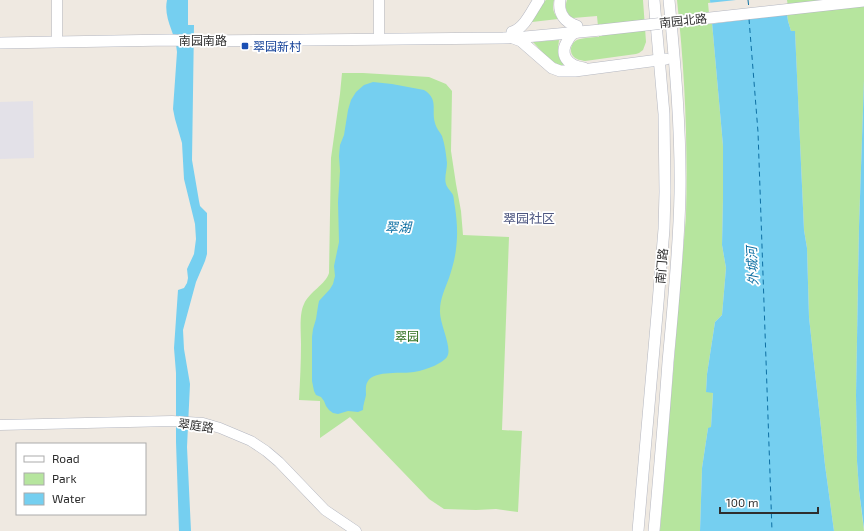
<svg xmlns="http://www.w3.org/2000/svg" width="864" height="531" viewBox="0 0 864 531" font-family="'Exo 2','Noto Sans SC',sans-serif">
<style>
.industrial{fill:#e3e1e8}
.green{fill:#b6e59e}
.water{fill:#75cff0}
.pier{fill:#efe9e1}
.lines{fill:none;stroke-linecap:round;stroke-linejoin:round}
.ferry{stroke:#0d6fa3;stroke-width:1;stroke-dasharray:5 4;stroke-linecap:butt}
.tertiary-casing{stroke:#b4b7c1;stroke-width:11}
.secondary-casing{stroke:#b4b7c1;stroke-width:12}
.tertiary{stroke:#fff;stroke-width:10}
.secondary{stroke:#fff;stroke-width:11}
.secondary-bridge-casing{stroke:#b4b7c1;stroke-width:12;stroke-linecap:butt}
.secondary-bridge{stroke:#fff;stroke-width:11}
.transit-dot{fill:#1a4fb4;stroke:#fff;stroke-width:1.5}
.labels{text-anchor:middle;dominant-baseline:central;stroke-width:3.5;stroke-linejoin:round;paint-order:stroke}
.street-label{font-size:12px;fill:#2e2e2e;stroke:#fff}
.transit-label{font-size:12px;fill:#164399;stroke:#fff;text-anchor:start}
.park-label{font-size:12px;fill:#2c6e1b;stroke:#fff}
.neighbourhood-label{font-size:13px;fill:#4d5680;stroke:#fff}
.water-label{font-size:13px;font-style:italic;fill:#0d6fa3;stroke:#fff}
</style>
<rect width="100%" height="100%" fill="#efe9e1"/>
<path class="industrial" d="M33,101L34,158L0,159V102Z"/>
<g class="green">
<path d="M546,0H554C552,8 553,12 558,19L532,22V19L542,4Z"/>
<path d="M567,0H643L646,42L643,50L639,53L636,54L585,61C581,60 576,60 573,56C569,51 571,43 577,40C582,38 593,37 599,37L597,16L573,18C567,14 564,8 567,0Z"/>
<path d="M677,0H710L723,146V198L722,245L726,268L722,315L715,322L707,374L706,392H713L711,428H708L702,468L700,531H660L686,216C688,144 685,72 677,0Z"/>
<path d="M785,0H864V80L859,226L856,395L857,461L859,490L864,531H834L825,465L809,317L807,248L804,230L795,32L791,31L788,21Z"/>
<path d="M559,40C558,49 556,56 563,63V65L562,66C548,61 543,52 533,42Z"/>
<path d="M342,73H363L429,77L446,84L452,91L451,151L456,184L461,211L463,235L509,237L502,430L522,431L518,512L496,509L476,510L444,509L429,499L350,417L320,438V401L299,400C300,381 301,362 301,344C301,332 299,314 304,304C309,292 326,284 329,273L331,158L340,94Z"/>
</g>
<g class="water">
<path d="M167,0H188V25H194L192,160L199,201L200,206L207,213V254L205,261L196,282L183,330L184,349L190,384L187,447L191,531H179L176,442V373L174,348L178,290L184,288L187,283L188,278L187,269L194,254L196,239L195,224L184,179L182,143L175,119L173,109L177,52C176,34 163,19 167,0Z"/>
<path d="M710,0H785L788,21L791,31H795L804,230L807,248L809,317L825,465L834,531H700L702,468L708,428L711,427L713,393L706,392L707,374L715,322L722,315L726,268L722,245L723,198V146Z"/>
<path d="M864,80V529L859,490L857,461L856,395L859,226Z"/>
<path d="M373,82L392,84L424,90C439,99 431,110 435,123C436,128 440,132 442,136C445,145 446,154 447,163C447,170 444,178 446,184C447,188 451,191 453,195C454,198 454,203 455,207C457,221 458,234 456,249C455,259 452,269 449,278C445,289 440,299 440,310C439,323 453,348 447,357C444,361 438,364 434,366C428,368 421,371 414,372C403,374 375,370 368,381C365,385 366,391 366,395C365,400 363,405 363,410L358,412L348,411L338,414L333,413L329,410L326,406L324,401L321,397L316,395L314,391L312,381V337L313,329L316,319L318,306L319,301L330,289L333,284L335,276L334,266L339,242L338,202L340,171L339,156L340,145L344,135L348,110L351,100L356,92L364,85Z"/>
</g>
<path class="pier" d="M736,0H787L789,14L710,24L708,3Z"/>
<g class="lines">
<g class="ferry">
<path d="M748,0L749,9"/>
<path d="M749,19L758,132L772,531"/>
</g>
<defs>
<g id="tertiary">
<path d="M57,0V42"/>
<path d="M379,0V38"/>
<path d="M0,425L172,421L203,423L220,428L251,441L266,451L279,462L325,510L356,531"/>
</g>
<g id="secondary">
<path d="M560,0C558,13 564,22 577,26"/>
<path d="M512,32C525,28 532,10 539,0"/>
<path d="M577,32C573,33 570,36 568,40C558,55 568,66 584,68"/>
<path d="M513,38L521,41L552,68L560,71H575L666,59"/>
<path d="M0,43L170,40L197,41L503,38L525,37L601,30"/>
<path d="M638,531L658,303L664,229L665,192L664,114L654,0"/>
<path d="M654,531C659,475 664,418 668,362C673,306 679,250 680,193C681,129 675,64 669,0"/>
</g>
</defs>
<use href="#tertiary" class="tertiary-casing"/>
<use href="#secondary" class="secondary-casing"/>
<use href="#tertiary" class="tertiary"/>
<use href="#secondary" class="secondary"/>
<defs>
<path id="secondary-bridge" d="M601,30L864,1"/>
</defs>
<use href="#secondary-bridge" class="secondary-bridge-casing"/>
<use href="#secondary-bridge" class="secondary-bridge"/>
</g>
<rect class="transit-dot" x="241" y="42" width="8" height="8" rx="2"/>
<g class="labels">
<g class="street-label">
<text transform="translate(683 20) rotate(-6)">南园北路</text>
<text x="203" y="40">南园南路</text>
<text transform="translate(661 266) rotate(-85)">南门路</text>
<text transform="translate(196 425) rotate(8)">翠庭路</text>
</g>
<g class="transit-label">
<text x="253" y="46">翠园新村</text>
</g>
<g class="park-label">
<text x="407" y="336">翠园</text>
</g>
<g class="neighbourhood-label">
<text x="529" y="218">翠园社区</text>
</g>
<g class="water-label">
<text x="398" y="227">翠湖</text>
<text transform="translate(752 266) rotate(-93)">外城河</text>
</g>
</g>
<rect x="16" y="443" width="130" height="72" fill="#ffffff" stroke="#ababab"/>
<rect x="24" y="456" width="20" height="6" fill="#ffffff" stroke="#ababab"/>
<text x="52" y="463" font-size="12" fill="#2e2e2e">Road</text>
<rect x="24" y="473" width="20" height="12" fill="#b6e59e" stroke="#ababab"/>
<text x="52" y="483" font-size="12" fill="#2e2e2e">Park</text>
<rect x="24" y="493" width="20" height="12" fill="#75cff0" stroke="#ababab"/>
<text x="52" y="503" font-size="12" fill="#2e2e2e">Water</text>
<path d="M720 507v6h98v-6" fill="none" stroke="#2e2e2e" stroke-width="2"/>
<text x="726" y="507" font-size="12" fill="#2e2e2e" stroke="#ffffff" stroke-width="3" paint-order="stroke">100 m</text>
</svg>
